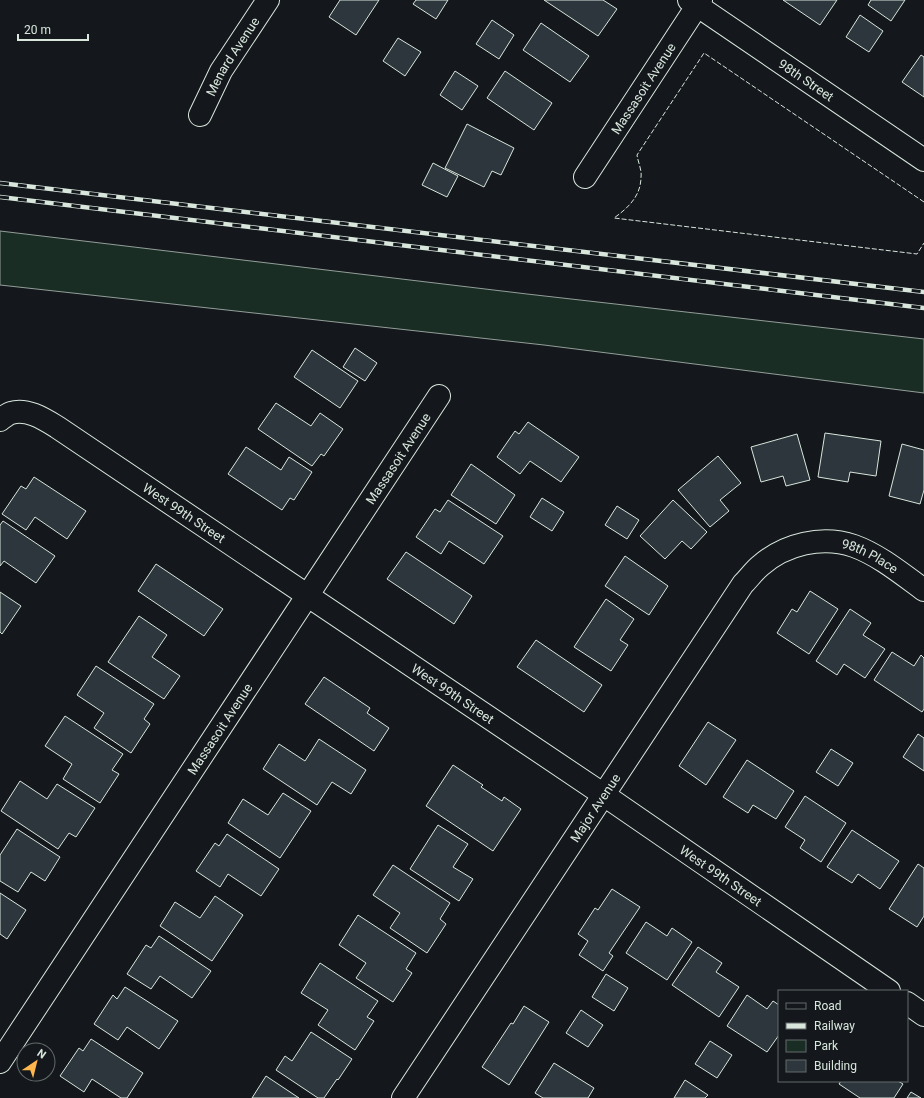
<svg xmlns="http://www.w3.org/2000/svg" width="924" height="1098" viewBox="0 0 924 1098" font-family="Roboto,sans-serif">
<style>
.green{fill:#1a2d24;stroke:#939e99}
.building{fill:#2c363c;stroke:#d8e6dc}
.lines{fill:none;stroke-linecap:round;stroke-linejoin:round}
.minor-casing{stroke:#d8e6dc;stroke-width:24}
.minor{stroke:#14181c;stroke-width:22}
.rail-casing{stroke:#d8e6dc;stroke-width:4.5}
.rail{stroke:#14181c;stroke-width:3;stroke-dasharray:9;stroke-linecap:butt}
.fence{stroke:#d8e6dc;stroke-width:1;stroke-dasharray:5 2;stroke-linecap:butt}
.labels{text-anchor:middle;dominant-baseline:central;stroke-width:3;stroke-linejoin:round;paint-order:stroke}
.street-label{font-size:13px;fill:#d8e6dc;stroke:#14181c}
</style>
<rect width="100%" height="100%" fill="#14181c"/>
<path class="green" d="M0,231L527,294L924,339V393L544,345L0,285Z"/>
<g class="building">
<path d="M340,0H379L356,35L329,17Z"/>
<path d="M416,0H448L436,19L413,4Z"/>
<path d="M544,0H603L617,9L598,36Z"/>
<path d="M783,0H837L820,25Z"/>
<path d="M871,0H905L891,21L868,5Z"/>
<path d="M860,15L883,31L869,52L846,37Z"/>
<path d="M492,20L514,35L499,59L476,44Z"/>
<path d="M541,23L589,56L570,82L523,50Z"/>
<path d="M398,38L421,52L405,76L383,61Z"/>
<path d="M921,55L924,57V97L902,82Z"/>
<path d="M455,71L478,86L462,110L440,95Z"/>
<path d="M505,71L552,103L534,130L487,98Z"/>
<path d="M467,124L514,148L501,175L492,171L484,187L445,168Z"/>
<path d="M433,163L458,176L447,197L422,185Z"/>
<path d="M355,348L377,363L365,381L343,367Z"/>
<path d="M312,350L358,381L340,408L294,377Z"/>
<path d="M276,403L311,426L320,413L343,429L324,456L321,454L312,466L258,429Z"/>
<path d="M528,422L579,457L561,482L530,461L520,474L497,457L515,431L519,434Z"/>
<path d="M825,433L881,441L876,476L850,472L848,482L818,477Z"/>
<path d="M797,434L810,480L786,486L783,476L761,482L751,447Z"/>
<path d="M902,444L924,450V490L920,504L889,496Z"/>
<path d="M246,447L281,470L289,457L312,472L294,500L290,498L282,510L228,474Z"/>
<path d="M718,456L741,483L720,500L729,511L710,527L678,490Z"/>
<path d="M471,464L515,495L496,524L451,495Z"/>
<path d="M34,477L86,511L67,539L35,517L26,530L2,514L21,486L26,489Z"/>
<path d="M542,498L564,512L552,531L530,517Z"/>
<path d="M448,500L503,536L484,564L449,541L441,554L416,537L435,509L440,512Z"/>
<path d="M673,500L707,532L691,549L682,541L665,559L640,536Z"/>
<path d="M617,506L639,520L627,539L605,525Z"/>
<path d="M3,521L55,556L36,583L4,561L0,566V525Z"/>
<path d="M406,552L472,596L454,624L387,579Z"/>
<path d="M625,556L668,586L649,615L605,586Z"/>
<path d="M156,564L223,609L204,636L138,591Z"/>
<path d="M810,591L838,609L809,654L777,633L792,609L797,612Z"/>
<path d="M0,592L21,606L2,634L0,632Z"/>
<path d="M606,599L634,619L620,640L628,645L611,671L574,647Z"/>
<path d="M850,609L871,623L863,635L885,649L865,678L844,664L837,675L816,661Z"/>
<path d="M139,616L167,635L152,657L180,676L164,699L108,662Z"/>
<path d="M536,640L602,685L584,712L517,667Z"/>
<path d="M892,652L914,666L921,655L924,658V709L922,712L874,680Z"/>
<path d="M96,666L154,704L144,719L150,724L131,753L94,728L104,713L77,695Z"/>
<path d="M324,677L370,708L367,713L389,728L374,751L305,704Z"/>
<path d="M65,716L123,754L112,770L119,774L100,803L63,779L72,764L45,746Z"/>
<path d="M708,722L736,740L706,785L679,766Z"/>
<path d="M918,734L924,738V771L903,757Z"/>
<path d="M319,739L366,770L351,794L332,782L317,805L263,769L279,744L305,761Z"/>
<path d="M831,749L853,763L838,786L816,772Z"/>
<path d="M747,760L794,791L776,819L753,805L748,813L723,797Z"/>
<path d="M453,765L483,785L481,787L502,801L504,797L521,809L493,851L426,806Z"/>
<path d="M20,781L47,799L57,784L95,808L76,837L69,833L58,849L1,811Z"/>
<path d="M283,793L311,811L280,858L228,823L243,799L268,815Z"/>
<path d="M805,796L846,823L821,862L800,848L805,840L785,827Z"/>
<path d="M438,825L468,844L453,867L473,879L459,901L410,869Z"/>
<path d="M17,829L60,857L45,881L31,872L18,892L0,881V855Z"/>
<path d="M852,830L899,861L880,889L858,874L852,883L827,867Z"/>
<path d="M227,834L279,869L261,896L228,874L220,887L196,871L215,843L219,846Z"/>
<path d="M918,864L924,868V916L917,927L889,909Z"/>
<path d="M393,865L450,903L440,919L446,924L427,953L390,928L400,913L373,895Z"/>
<path d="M612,889L640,907L609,953L613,956L603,971L579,955L588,941L578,934L595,908L598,910Z"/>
<path d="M0,893L26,910L7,939L0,934Z"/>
<path d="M215,896L243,915L212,961L160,926L175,902L200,918Z"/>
<path d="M358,915L416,953L406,969L412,973L393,1002L356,978L366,963L339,945Z"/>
<path d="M646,922L667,936L672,928L692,942L667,980L626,953Z"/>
<path d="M159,936L211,971L192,998L160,976L151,989L127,974L146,945L151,948Z"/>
<path d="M698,947L722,963L716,972L739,987L719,1017L672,985Z"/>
<path d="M320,963L378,1001L367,1017L374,1021L355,1050L318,1025L328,1010L301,993Z"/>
<path d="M606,974L628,988L614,1011L592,997Z"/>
<path d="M125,987L178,1021L159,1049L127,1027L118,1040L94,1024L113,995L117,999Z"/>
<path d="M747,995L767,1009L773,1001L779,1005V1035L767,1052L727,1026Z"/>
<path d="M524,1006L549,1022L509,1085L482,1067L511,1023L513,1024Z"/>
<path d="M581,1010L603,1025L588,1047L566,1033Z"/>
<path d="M311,1032L352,1059L338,1080L337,1079L324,1098H318L276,1070L285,1056L292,1061Z"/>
<path d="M91,1039L143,1073L127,1098H121L92,1079L84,1092L60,1076L79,1048L83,1051Z"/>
<path d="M710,1041L732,1055L717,1078L695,1064Z"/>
<path d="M554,1063L594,1088L588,1098H543L535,1093Z"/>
<path d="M266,1076L299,1098H252Z"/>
<path d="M685,1080L708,1095L705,1098H674Z"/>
<path d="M841,1081H898L903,1084L894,1098H860L839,1084Z"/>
<path d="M911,1092L921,1098H907Z"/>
</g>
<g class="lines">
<defs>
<g id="minor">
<path id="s1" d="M689,0L924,160"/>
<path id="s2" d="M200,115L221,71L268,0"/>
<path id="s3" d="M585,177L701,0"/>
<path id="s4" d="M0,420C3,418 7,414 11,413C27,408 44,419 57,427L604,795L889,991"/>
<path d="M907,1003L924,1015"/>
<path id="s5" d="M0,1062L439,396"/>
<path id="s6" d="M403,1098L743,584C749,578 754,571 760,566C785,544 822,535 854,546C879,555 902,574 924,590"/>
</g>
</defs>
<use href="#minor" class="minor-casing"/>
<use href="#minor" class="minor"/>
<defs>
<g id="rail">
<path d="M0,183L924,292"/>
<path d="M0,197L924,308"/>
</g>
</defs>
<use href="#rail" class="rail-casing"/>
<use href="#rail" class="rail"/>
<path class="fence" d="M924,202L704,53L637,155C638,162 642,170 641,177C641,196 628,208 614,218L917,254L924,243"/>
</g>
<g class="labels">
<g class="street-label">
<text stroke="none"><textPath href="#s2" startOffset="67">Menard Avenue</textPath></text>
<text stroke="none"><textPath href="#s1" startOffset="142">98th Street</textPath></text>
<text stroke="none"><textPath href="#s3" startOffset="106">Massasoit Avenue</textPath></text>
<text stroke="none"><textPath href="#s5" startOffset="723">Massasoit Avenue</textPath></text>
<text stroke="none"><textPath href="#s4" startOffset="216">West 99th Street</textPath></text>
<text stroke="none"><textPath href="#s6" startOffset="760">98th Place</textPath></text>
<text stroke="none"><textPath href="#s4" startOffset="540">West 99th Street</textPath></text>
<text stroke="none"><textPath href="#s5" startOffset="399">Massasoit Avenue</textPath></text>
<text stroke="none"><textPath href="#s6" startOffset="348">Major Avenue</textPath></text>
<text stroke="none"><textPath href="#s4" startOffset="864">West 99th Street</textPath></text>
</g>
</g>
<rect x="778" y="990" width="130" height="92" fill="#14181c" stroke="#626a69"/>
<rect x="786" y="1003" width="20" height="6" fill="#14181c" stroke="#626a69"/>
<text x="814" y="1010" font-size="12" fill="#d8e6dc">Road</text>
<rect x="786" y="1023" width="20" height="6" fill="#d8e6dc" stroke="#626a69"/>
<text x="814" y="1030" font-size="12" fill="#d8e6dc">Railway</text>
<rect x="786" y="1040" width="20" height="12" fill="#1a2d24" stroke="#626a69"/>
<text x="814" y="1050" font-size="12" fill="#d8e6dc">Park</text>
<rect x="786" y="1060" width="20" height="12" fill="#2c363c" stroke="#626a69"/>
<text x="814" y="1070" font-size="12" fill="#d8e6dc">Building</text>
<g transform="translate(36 1062) rotate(35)"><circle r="19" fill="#14181c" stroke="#626a69"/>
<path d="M0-3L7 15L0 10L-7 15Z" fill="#ffb74d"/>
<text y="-6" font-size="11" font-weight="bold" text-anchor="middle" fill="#d8e6dc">N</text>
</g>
<path d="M18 34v6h70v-6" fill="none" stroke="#d8e6dc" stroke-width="2"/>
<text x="24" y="34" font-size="12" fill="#d8e6dc" stroke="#14181c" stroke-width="3" paint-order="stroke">20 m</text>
</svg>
